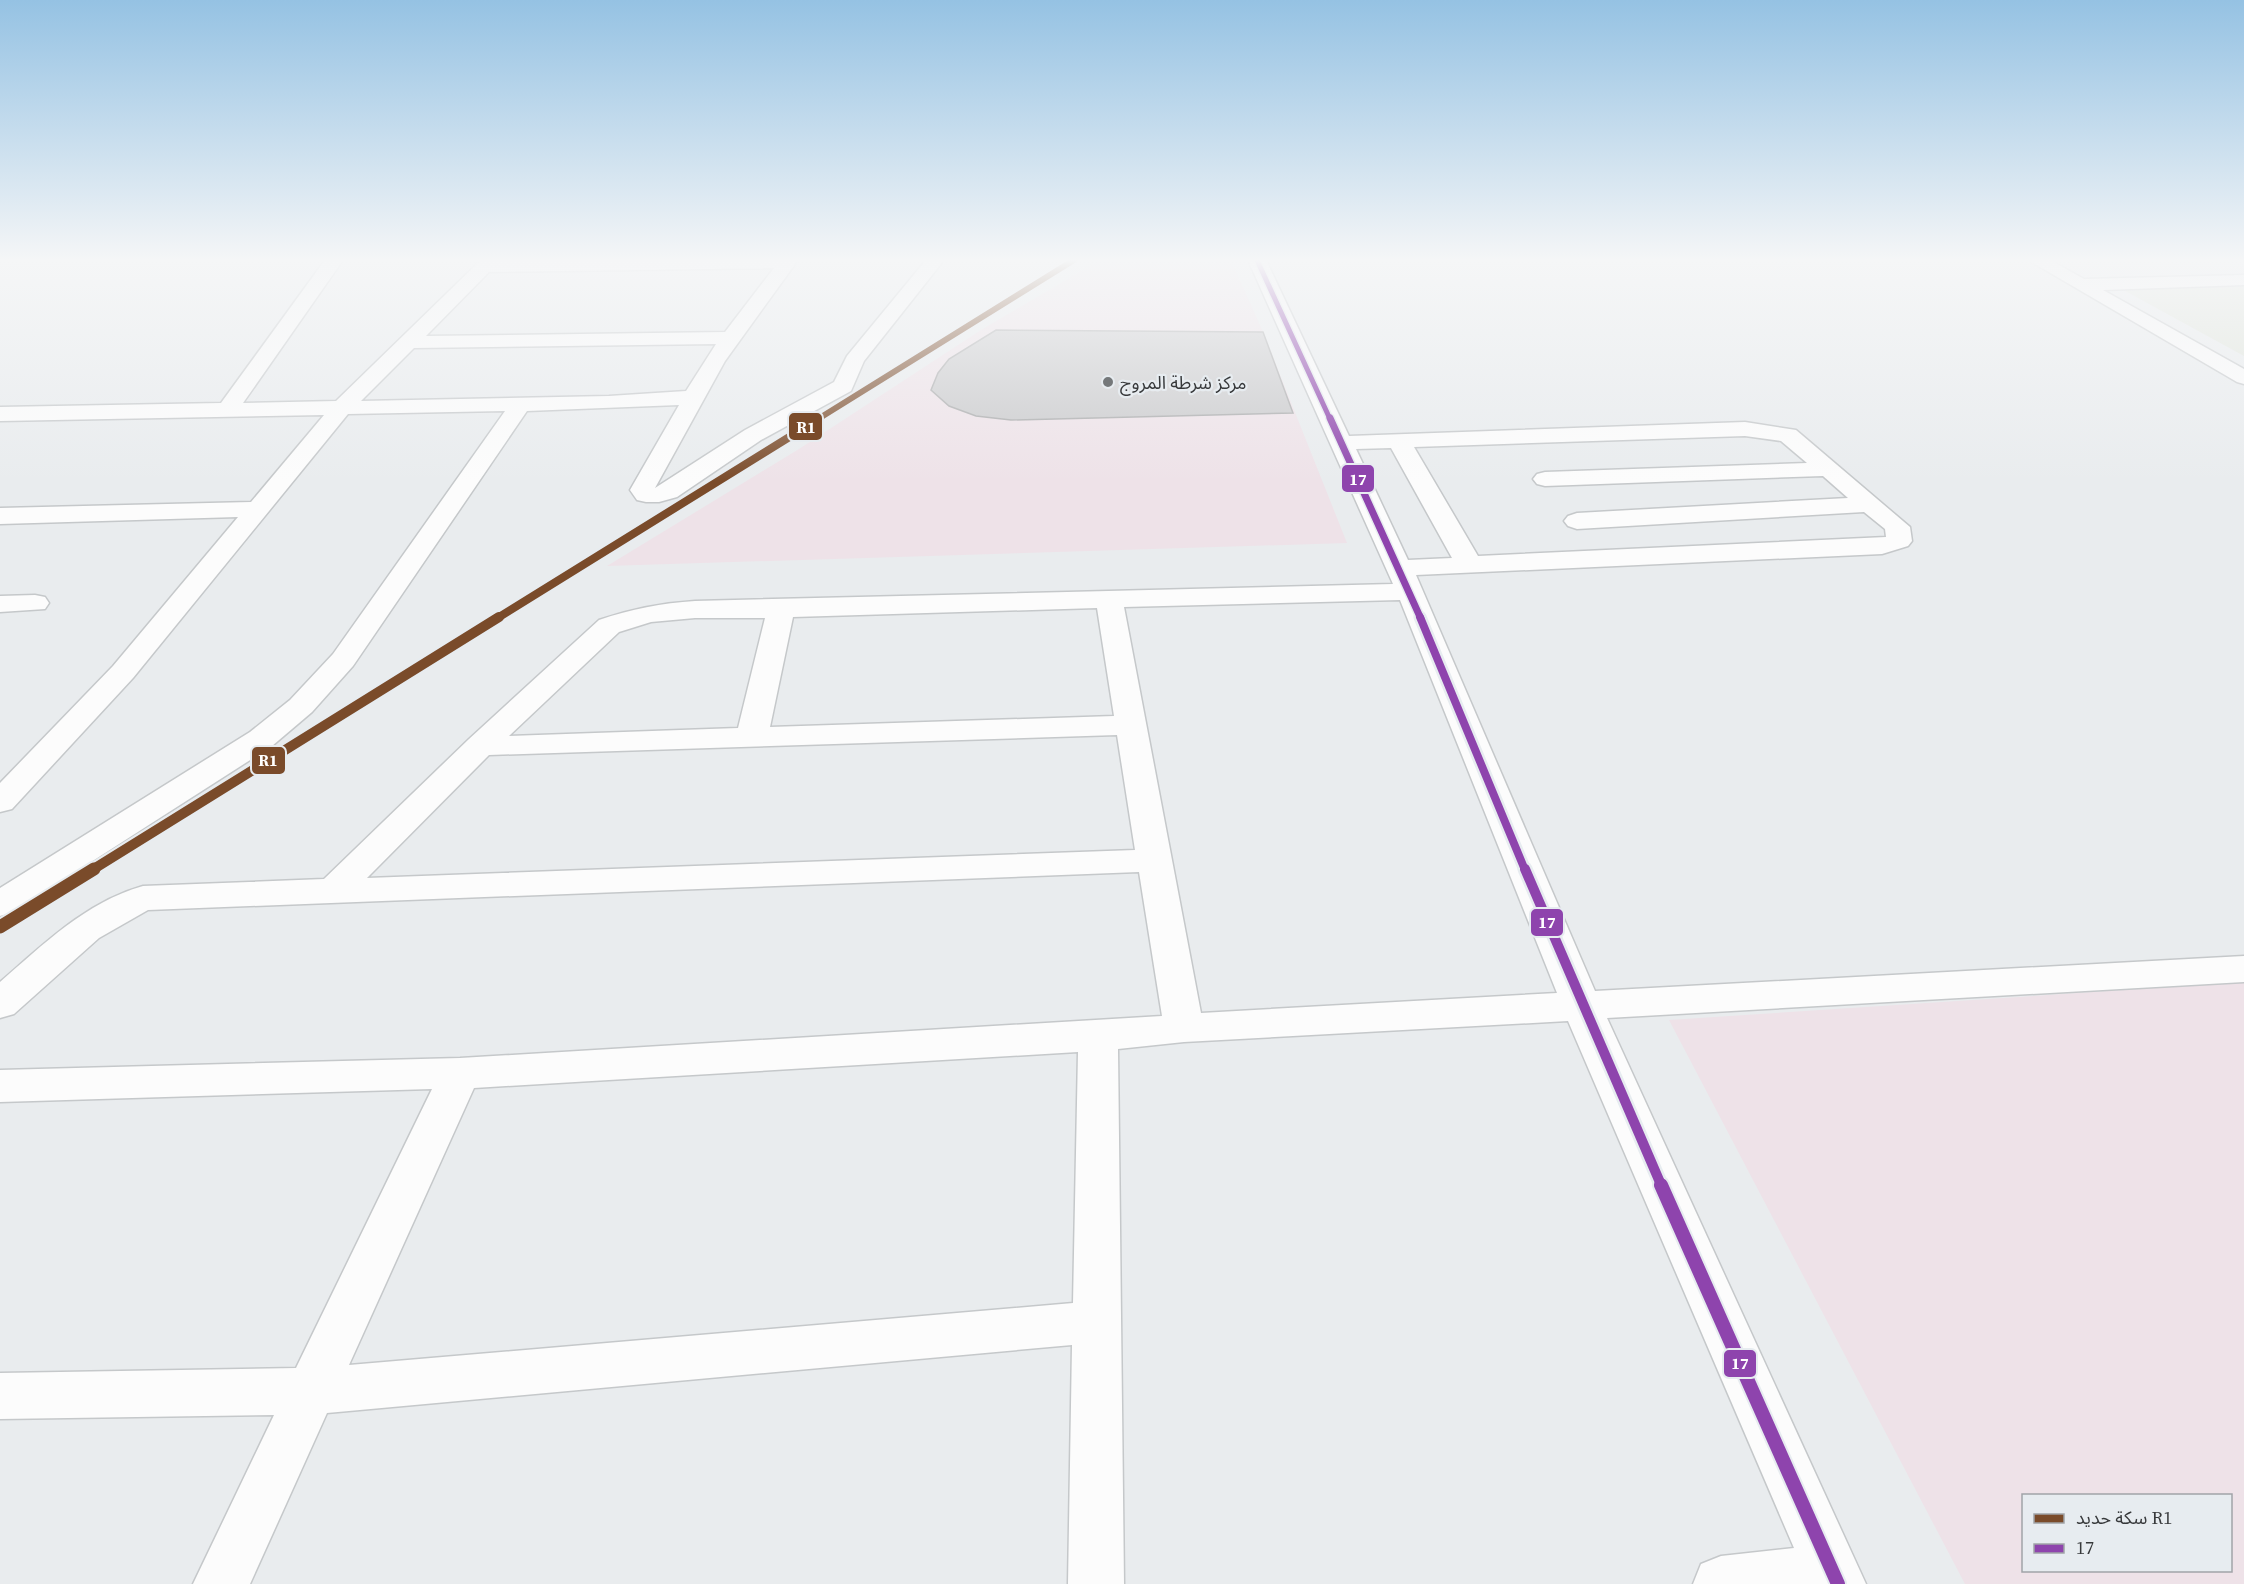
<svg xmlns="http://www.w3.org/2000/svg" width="2244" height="1584" viewBox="0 0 2244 1584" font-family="'Source Serif 4','Noto Sans Arabic',serif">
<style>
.industrial{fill:#eee2e8;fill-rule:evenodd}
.green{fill:#e0e5db}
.building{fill:#c9c9cb;stroke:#a8a9aa;stroke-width:1.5}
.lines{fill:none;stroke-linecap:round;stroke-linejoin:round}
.minor-casing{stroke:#c5c8ca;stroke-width:3}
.minor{fill:#fcfcfc;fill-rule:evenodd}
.bus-1-far4-casing{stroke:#e7ecf0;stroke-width:8}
.bus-1-far3-casing{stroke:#e7ecf0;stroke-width:10}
.bus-1-far2-casing{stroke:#e7ecf0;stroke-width:13}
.bus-1-far1-casing{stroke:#e7ecf0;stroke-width:15}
.bus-1-casing{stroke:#e7ecf0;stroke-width:18}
.bus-1-far4{stroke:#8e44ad;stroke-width:5}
.bus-1-far3{stroke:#8e44ad;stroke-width:7}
.bus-1-far2{stroke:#8e44ad;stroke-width:8}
.bus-1-far1{stroke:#8e44ad;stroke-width:10}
.bus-1{stroke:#8e44ad;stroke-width:14}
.rail-1-far3-casing{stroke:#e7ecf0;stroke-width:9}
.rail-1-far2-casing{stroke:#e7ecf0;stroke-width:12}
.rail-1-far1-casing{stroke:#e7ecf0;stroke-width:14}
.rail-1-casing{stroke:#e7ecf0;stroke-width:17}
.rail-1-far3{stroke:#7a4b2a;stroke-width:6}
.rail-1-far2{stroke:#7a4b2a;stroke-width:8}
.rail-1-far1{stroke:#7a4b2a;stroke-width:10}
.rail-1{stroke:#7a4b2a;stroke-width:13}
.poi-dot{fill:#75787a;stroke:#e7ecf0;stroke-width:2}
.labels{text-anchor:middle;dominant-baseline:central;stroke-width:4.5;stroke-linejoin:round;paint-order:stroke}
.far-poi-label{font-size:18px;fill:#37393b;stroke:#e7ecf0;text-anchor:start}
.line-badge{stroke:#e7ecf0;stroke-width:2}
.badge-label{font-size:16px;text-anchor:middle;font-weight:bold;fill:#fff}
</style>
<rect width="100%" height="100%" fill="#e9ecee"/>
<g class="industrial">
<path d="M1100,260H1231L1263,332L1347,543L607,566L799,449L981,330Z"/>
<path d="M2244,982V1584H1965L1669,1020ZM2024,1496H2230V1570H2024Z"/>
</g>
<path class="green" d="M2244,283V356L2118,287Z"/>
<path class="building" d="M996,330L1263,332L1293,413L1011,420L976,416L949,406L931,390L938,373L949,359Z"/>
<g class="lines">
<defs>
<g id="minor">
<path d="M325,260H343L243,403L336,401L481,260H798L725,361L655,488L745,430L834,382L847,356L926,260H944L864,361L851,391L761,440L677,497L659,502H646L637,500L630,490L679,405L527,411L353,666L312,712L272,746L13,912L0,916V888L250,732L290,700L333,654L505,411L348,414L133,678L12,809L0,812V783L113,666L238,517L0,524V508L251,502L324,415L0,421V407L221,403ZM774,268L725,332L426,336L489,272ZM716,344L686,391L609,396L361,401L414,348Z"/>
<path d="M1248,260H1266L1349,436L1745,422L1796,430L1910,527L1912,541L1908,546L1882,554L1416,575L1595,991L2244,956V982L1607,1018L1866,1584H1693L1701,1564L1721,1556L1794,1548L1568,1021L1184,1042L1118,1049L1124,1584H1068L1072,1345L327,1413L250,1584H193L274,1415L0,1419V1373L296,1368L432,1089L0,1102V1070L460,1058L1162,1016L1139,872L148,910L99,938L14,1014L0,1018V982C44,944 86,902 143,886L324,879L469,739L599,620C631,609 662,603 695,601L1393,584ZM1745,436L1781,441L1807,463L1545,472L1537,474L1533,479L1537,484L1545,486L1823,476L1848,498L1577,513L1568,516L1564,521L1568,526L1577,529L1864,512L1885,529L1886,537L1478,556L1414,447ZM1391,448L1452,558L1408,560L1356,449ZM1400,600L1557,993L1201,1013L1124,607ZM1097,608L1114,716L770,727L793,617ZM695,618H765L738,728L509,736L619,632L651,622ZM1117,735L1135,850L367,878L489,755ZM1078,1052L1073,1303L349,1365L474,1088Z"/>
<path d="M2028,260H2050L2084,279L2244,275V285L2103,290L2244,369V384L2237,382Z"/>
<path d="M35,595L45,597L49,603L45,609L0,612V596Z"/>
</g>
</defs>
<use href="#minor" class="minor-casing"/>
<use href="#minor" class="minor"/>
<defs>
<path id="bus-1-far4" d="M1257,260L1330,419"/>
<path id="bus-1-far3" d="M1330,418L1421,619"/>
<path id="bus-1-far2" d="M1420,617L1525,870"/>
<path id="bus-1-far1" d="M1525,869L1662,1187"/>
<path id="bus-1" d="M1661,1185L1838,1584"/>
</defs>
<use href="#bus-1-far4" class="bus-1-far4-casing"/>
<use href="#bus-1-far3" class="bus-1-far3-casing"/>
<use href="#bus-1-far2" class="bus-1-far2-casing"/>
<use href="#bus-1-far1" class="bus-1-far1-casing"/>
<use href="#bus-1" class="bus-1-casing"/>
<use href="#bus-1-far4" class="bus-1-far4"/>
<use href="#bus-1-far3" class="bus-1-far3"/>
<use href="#bus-1-far2" class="bus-1-far2"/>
<use href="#bus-1-far1" class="bus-1-far1"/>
<use href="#bus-1" class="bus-1"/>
<defs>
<path id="rail-1-far3" d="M818,419L1074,260"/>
<path id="rail-1-far2" d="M496,619L820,418"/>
<path id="rail-1-far1" d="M92,870L499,617"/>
<path id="rail-1" d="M0,927L94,869"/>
</defs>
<use href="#rail-1-far3" class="rail-1-far3-casing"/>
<use href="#rail-1-far2" class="rail-1-far2-casing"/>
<use href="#rail-1-far1" class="rail-1-far1-casing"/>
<use href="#rail-1" class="rail-1-casing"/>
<use href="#rail-1-far3" class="rail-1-far3"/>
<use href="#rail-1-far2" class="rail-1-far2"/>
<use href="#rail-1-far1" class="rail-1-far1"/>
<use href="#rail-1" class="rail-1"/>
</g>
<linearGradient id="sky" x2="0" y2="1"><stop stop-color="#95c2e3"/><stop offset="0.54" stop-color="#f5f6f7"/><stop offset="1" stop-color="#f5f6f7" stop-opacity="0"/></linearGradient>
<rect width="2244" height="482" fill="url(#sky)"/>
<circle class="poi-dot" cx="1108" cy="382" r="6"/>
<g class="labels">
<g class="far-poi-label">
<text x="1120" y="382">مركز شرطة المروج</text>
</g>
</g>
<g class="line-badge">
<rect x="788" y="412" width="35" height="29" rx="6" fill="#7a4b2a"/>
<rect x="1341" y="464" width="34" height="29" rx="6" fill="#8e44ad"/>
<rect x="251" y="746" width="35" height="29" rx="6" fill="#7a4b2a"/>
<rect x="1530" y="908" width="34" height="29" rx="6" fill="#8e44ad"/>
<rect x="1723" y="1349" width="34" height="29" rx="6" fill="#8e44ad"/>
</g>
<g class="badge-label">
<text x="806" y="433">R1</text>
<text x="1358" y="485">17</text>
<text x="268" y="766">R1</text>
<text x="1547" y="928">17</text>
<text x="1740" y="1369">17</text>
</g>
<rect x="2022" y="1494" width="210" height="78" fill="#e7ecf0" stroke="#a1a4a8" stroke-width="1.5"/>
<rect x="2034" y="1514" width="30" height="9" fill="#7a4b2a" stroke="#a1a4a8" stroke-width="1.5"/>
<text x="2076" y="1524" font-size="18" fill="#37393b">سكة حديد R1</text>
<rect x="2034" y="1544" width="30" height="9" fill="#8e44ad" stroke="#a1a4a8" stroke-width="1.5"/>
<text x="2076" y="1554" font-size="18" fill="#37393b">17</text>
</svg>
